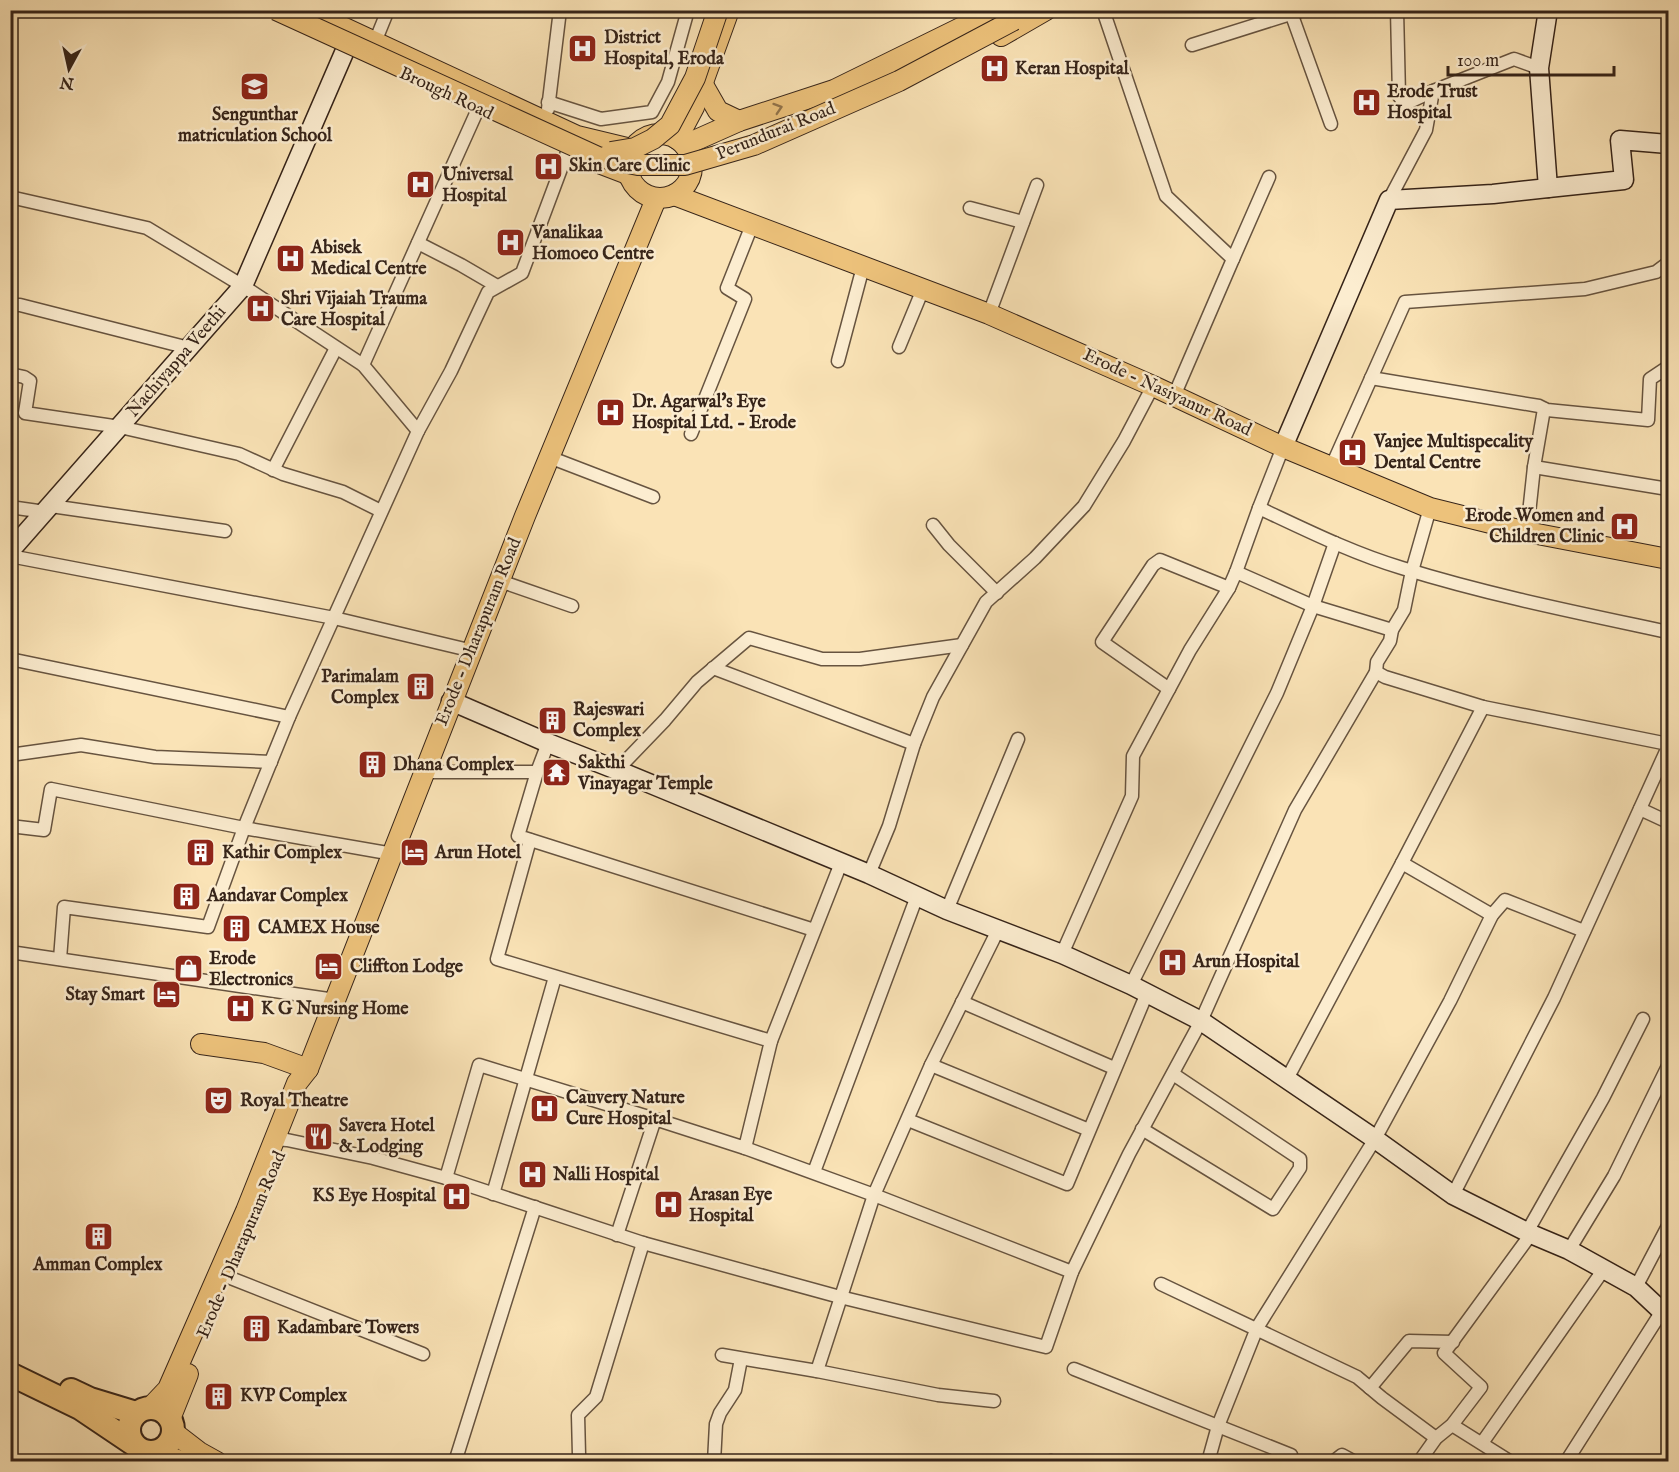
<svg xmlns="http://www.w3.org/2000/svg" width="1679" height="1472" viewBox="0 0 1679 1472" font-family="'IM FELL English',serif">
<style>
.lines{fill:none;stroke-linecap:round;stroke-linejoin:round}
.street-casing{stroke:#675440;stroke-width:15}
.secondary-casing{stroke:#362419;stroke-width:21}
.primary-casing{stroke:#362419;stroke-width:22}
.highway-casing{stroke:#362419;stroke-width:26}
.street{stroke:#fcedd0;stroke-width:12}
.secondary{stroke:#fcedd0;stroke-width:18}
.primary{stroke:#edc27b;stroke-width:20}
.highway{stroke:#edc27b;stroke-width:22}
.primary-bridge-casing{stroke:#362419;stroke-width:22;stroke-linecap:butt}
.primary-bridge{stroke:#edc27b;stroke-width:20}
.oneway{stroke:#92734a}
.labels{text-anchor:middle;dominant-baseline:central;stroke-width:5;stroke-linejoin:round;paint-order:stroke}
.poi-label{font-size:18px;font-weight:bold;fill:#362419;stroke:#fcedd0;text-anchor:start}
.street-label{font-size:18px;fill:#362419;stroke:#fcedd0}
</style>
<rect width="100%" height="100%" fill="#fae3b6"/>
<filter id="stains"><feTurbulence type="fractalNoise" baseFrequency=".00333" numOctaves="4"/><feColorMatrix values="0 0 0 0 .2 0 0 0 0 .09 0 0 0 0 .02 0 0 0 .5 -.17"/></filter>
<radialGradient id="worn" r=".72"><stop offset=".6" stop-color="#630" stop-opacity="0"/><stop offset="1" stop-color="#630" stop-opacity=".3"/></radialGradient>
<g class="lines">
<defs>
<g id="street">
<path d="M1103,10L1166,196L1233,259L1174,396"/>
<path d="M1290,10L1331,124"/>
<path d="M375,42L388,10"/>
<path d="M1192,45L1303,10"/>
<path d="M1433,91L1514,59L1539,68"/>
<path d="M548,102L601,119L652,112L668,82L688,10"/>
<path d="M548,109L560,10"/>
<path d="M10,197L147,228L243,286L363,365L418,431L289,717L244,828L208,927L64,907L60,959"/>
<path d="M1389,200L1426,130L1433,91L1405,104L1399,96L1397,10"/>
<path d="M970,208L1023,222"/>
<path d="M418,243L461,265L497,286"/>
<path d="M1233,259L1269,177"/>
<path d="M10,305H20L189,348"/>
<path d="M989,314L1037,185"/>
<path d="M899,347L923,289"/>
<path d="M838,361L863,267"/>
<path d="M363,365L478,109"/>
<path d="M10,374L24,377L30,381L25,413L120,427L239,454L283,474L343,492L381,511"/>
<path d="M1371,378L1539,406L1547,410L1648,420L1650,379L1665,369L1668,370"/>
<path d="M418,431L451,371L488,292L522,273L568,150"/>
<path d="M691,434L745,299L727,288L752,225"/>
<path d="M549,457L653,497"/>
<path d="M1534,467L1668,489"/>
<path d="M1331,468L1405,302L1585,289L1656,272L1668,263"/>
<path d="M273,470L336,348"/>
<path d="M51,506L225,531"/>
<path d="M10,507L45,512"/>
<path d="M1259,508L1283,447"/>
<path d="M933,525L949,545L997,593"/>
<path d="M1527,532L1534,467L1544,409"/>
<path d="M10,556L334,618L473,651"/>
<path d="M1236,572L1313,606L1392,630"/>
<path d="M500,581L572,606"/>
<path d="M10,659L289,717"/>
<path d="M713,668L914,744"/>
<path d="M1376,672L1385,677L1483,707L1668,744"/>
<path d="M1169,689L1102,642L1153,565L1160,560L1229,588"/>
<path d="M10,755L81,745L155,757L271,762"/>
<path d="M617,770L665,720L697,682L749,638L822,659H860L962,645"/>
<path d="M424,772H537L518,836L814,930"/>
<path d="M537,772L548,743"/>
<path d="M1640,809L1668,822"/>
<path d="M10,826L44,830L51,789L244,828L393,854"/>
<path d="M530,840L497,959L771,1041L841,863"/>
<path d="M1402,863L1483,707"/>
<path d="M869,874L889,826L914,744L933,697L986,602L1035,558L1084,506L1124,441L1153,386"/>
<path d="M947,910L1018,739"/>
<path d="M1492,915L1505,900L1584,931"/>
<path d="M10,952L335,1000"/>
<path d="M1062,954L1132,796L1133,756L1190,650L1229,588L1236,572L1259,508C1306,530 1352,553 1402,568C1489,595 1579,613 1668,632"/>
<path d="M1131,985L1277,693L1313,606L1335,543"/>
<path d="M962,1002L1114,1068"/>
<path d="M931,1065L1089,1130"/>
<path d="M908,1120L1067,1184L1147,993"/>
<path d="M1142,1129L1273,1209L1300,1168V1159L1173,1074"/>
<path d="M274,1139L287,1140L373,1158L446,1178L643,1243L840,1297L1046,1347L1072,1272L1129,1154L1201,1021L1295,810L1376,672L1377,662L1390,641L1392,630L1404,610L1412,571L1430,508"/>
<path d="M745,1148L874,1195L1072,1272"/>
<path d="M814,1172L917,896"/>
<path d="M446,1178L479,1065L655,1119"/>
<path d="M493,1194L555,977"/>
<path d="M1453,1195L1554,998L1668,747"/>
<path d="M1527,1232L1603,1098L1643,1019"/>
<path d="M617,1235L655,1119L745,1148L771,1041"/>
<path d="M1569,1250L1614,1176L1668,1066"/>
<path d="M228,1277L423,1354"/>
<path d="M1161,1284L1357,1377L1382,1398L1436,1438"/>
<path d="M1636,1287L1668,1226"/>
<path d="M722,1355L817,1371"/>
<path d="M1074,1369L1291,1455"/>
<path d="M1370,1388L1409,1341L1453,1342"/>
<path d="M994,1401L938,1395L817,1371L874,1195L931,1065L998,930"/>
<path d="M1452,1425L1511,1462"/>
<path d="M1482,1443L1604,1269"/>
<path d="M1051,1461L1052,1462"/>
<path d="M138,1462L142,1451"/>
<path d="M455,1462L535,1207"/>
<path d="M577,1462L579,1455L578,1415L596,1397L643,1243"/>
<path d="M714,1462L716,1424L720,1413L735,1390L741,1359"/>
<path d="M1208,1462L1218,1426L1257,1328L1375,1139L1450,1001L1492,915L1402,863L1287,1079"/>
<path d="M1333,1462L1342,1455L1355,1462"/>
<path d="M1419,1462L1436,1438L1452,1425L1481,1387L1444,1353L1531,1234"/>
<path d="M1566,1462L1662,1311"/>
</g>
<g id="secondary">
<path d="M1548,188L1624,180L1620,140L1668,144"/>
<path d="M1283,447L1389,200L1493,194L1548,188L1539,68L1548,10"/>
<path d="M10,551L243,286L353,32"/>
<path d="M451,701L548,743L617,770L869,874L947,910L1062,954L1131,985L1201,1021L1375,1139L1453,1195L1531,1234L1569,1250L1636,1287L1668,1317"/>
</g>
<g id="primary">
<path d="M306,10L577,136L631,149"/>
<path d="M1001,36L1046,10"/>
<path d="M702,83L718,111L739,121"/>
<circle cx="660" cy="166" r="32"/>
<path d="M677,139L694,107L729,10"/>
<path d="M685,145L739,121L834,90L997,10"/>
<path d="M596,162L630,175"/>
<path d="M674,195L989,314L1153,386L1283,447L1430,508L1527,532L1668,559"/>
<path d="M201,1044L264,1053L308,1069"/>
<path d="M149,1409L168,1389L246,1211L297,1083L308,1069L525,516L656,199"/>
<path d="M170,1419L188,1374"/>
<path d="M173,1432L199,1452L217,1462"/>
<path d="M157,1452L183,1462"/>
</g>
<g id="highway">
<path d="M10,1374L80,1408L132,1443"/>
<path d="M71,1390L90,1399L136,1413"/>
<circle cx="151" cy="1430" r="22"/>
</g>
</defs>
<use href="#street" class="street-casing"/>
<use href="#secondary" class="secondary-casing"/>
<use href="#primary" class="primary-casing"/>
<use href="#highway" class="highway-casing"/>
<use href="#street" class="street"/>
<use href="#secondary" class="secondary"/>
<use href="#primary" class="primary"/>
<use href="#highway" class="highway"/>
<defs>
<g id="primary-bridge">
<path d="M276,10L598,157L638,165H685L754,145L899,81L1014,20"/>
<path d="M611,152L635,148L653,139L670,125L695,78L718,10"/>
</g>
</defs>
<use href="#primary-bridge" class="primary-bridge-casing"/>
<use href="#primary-bridge" class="primary-bridge"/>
</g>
<defs><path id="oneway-chevron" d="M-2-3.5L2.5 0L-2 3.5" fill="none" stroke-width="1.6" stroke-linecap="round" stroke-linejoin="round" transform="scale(1.5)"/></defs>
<use class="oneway" href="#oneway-chevron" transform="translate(778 108) rotate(-18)"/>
<defs>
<symbol id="hospital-square" viewBox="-11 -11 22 22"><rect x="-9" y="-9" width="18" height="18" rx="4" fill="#8f2418" stroke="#fcedd0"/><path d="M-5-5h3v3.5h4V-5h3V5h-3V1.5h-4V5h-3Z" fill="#fff"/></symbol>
<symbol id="school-square" viewBox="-11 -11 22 22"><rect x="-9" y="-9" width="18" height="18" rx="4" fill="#8f2418" stroke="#fcedd0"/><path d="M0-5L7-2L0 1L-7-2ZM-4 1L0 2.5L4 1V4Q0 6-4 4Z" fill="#fff"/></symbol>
<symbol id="building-square" viewBox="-11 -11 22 22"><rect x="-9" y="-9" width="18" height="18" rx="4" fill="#8f2418" stroke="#fcedd0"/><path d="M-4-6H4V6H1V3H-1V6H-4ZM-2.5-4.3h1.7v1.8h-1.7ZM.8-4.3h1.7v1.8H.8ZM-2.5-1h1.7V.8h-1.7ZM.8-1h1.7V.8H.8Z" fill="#fff"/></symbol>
<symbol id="temple-square" viewBox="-11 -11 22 22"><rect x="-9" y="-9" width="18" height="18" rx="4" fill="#8f2418" stroke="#fcedd0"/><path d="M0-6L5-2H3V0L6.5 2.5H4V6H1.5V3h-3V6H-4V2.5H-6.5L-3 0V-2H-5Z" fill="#fff"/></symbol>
<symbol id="hotel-square" viewBox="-11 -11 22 22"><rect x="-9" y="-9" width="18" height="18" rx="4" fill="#8f2418" stroke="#fcedd0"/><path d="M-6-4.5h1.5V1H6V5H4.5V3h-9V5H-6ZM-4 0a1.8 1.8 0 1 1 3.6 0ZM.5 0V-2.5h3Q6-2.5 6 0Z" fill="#fff"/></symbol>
<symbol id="shop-square" viewBox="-11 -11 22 22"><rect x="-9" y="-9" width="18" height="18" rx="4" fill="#8f2418" stroke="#fcedd0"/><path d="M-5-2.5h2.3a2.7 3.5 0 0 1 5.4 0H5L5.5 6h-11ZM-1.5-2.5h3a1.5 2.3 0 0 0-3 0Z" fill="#fff"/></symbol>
<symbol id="theatre-square" viewBox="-11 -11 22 22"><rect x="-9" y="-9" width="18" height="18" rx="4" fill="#8f2418" stroke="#fcedd0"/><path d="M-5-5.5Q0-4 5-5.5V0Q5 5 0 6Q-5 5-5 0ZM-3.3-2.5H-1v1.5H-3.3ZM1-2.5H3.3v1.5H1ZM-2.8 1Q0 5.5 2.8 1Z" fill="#fff"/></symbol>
<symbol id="restaurant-square" viewBox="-11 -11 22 22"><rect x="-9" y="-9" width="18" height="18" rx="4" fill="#8f2418" stroke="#fcedd0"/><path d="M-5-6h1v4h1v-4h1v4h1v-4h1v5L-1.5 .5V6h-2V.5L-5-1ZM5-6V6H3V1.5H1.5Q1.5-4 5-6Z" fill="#fff"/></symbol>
</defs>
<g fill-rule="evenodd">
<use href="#hospital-square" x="566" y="32" width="33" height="33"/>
<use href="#hospital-square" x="978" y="52" width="33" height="33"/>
<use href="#school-square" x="238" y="70" width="33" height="33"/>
<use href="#hospital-square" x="1350" y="86" width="33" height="33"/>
<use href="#hospital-square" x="532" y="150" width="33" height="33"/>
<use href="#hospital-square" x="404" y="168" width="33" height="33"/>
<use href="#hospital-square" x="494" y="226" width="33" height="33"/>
<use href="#hospital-square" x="274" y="242" width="33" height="33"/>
<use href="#hospital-square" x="244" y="292" width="33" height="33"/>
<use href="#hospital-square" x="594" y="396" width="33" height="33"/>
<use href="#hospital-square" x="1336" y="436" width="33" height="33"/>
<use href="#hospital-square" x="1608" y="510" width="33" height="33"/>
<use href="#building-square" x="404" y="670" width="33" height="33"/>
<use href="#building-square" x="536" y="704" width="33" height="33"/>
<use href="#building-square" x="356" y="748" width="33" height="33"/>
<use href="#temple-square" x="540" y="756" width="33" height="33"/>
<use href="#building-square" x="184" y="836" width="33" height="33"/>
<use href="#hotel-square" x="398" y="836" width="33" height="33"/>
<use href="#building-square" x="170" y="880" width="33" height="33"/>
<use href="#building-square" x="220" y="912" width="33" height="33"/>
<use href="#hospital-square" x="1156" y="946" width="33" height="33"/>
<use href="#hotel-square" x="312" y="950" width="33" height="33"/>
<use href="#shop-square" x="172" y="952" width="33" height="33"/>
<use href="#hotel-square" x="150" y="978" width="33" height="33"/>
<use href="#hospital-square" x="224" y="992" width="33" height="33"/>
<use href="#theatre-square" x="202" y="1084" width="33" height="33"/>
<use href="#hospital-square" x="528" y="1092" width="33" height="33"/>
<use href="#restaurant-square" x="302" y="1120" width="33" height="33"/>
<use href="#hospital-square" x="516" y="1158" width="33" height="33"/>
<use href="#hospital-square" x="440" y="1180" width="33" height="33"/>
<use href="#hospital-square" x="652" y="1188" width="33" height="33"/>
<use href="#building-square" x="82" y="1220" width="33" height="33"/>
<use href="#building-square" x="240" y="1312" width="33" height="33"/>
<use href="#building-square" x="202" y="1380" width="33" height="33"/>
</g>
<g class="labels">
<g class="poi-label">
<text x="604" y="38">District<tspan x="604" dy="21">Hospital, Eroda</tspan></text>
<text x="1015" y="69">Keran Hospital</text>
<text x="1387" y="92">Erode Trust<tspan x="1387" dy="21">Hospital</tspan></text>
<text x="255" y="115" text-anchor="middle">Sengunthar<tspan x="255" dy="21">matriculation School</tspan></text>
<text x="569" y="166">Skin Care Clinic</text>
<text x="442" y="175">Universal<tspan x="442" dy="21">Hospital</tspan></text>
<text x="532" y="233">Vanalikaa<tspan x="532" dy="21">Homoeo Centre</tspan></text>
<text x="311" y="248">Abisek<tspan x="311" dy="21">Medical Centre</tspan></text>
<text x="281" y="299">Shri Vijaiah Trauma<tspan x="281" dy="21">Care Hospital</tspan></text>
<text x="632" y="402">Dr. Agarwal's Eye<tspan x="632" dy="21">Hospital Ltd. - Erode</tspan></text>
<text x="1374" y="442">Vanjee Multispecality<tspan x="1374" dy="21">Dental Centre</tspan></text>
<text x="1604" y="516" text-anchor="end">Erode Women and<tspan x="1604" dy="21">Children Clinic</tspan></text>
<text x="399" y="677" text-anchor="end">Parimalam<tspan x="399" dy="21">Complex</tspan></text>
<text x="573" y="710">Rajeswari<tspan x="573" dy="21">Complex</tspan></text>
<text x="578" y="763">Sakthi<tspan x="578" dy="21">Vinayagar Temple</tspan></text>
<text x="393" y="765">Dhana Complex</text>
<text x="222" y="853">Kathir Complex</text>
<text x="435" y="853">Arun Hotel</text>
<text x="207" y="896">Aandavar Complex</text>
<text x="258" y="928">CAMEX House</text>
<text x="209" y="959">Erode<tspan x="209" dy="21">Electronics</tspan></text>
<text x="1193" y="962">Arun Hospital</text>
<text x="350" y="967">Cliffton Lodge</text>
<text x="145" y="995" text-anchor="end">Stay Smart</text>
<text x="261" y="1009">K G Nursing Home</text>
<text x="566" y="1098">Cauvery Nature<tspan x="566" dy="21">Cure Hospital</tspan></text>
<text x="240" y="1101">Royal Theatre</text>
<text x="339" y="1126">Savera Hotel<tspan x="339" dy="21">&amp; Lodging</tspan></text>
<text x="553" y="1175">Nalli Hospital</text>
<text x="689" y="1195">Arasan Eye<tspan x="689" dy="21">Hospital</tspan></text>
<text x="436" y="1196" text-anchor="end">KS Eye Hospital</text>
<text x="98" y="1265" text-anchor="middle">Amman Complex</text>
<text x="277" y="1328">Kadambare Towers</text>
<text x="240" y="1396">KVP Complex</text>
</g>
<g class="street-label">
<text transform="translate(446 94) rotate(25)">Brough Road</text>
<text transform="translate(776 132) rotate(-22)">Perundurai Road</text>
<text transform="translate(177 362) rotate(-49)">Nachiyappa Veethi</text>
<text transform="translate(1167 393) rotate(25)">Erode - Nasiyanur Road</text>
<text transform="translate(479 632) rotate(-68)">Erode - Dharapuram Road</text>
<text transform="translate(242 1245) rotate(-67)">Erode - Dharapuram Road</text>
</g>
</g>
<rect width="1679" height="1472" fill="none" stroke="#fae3b6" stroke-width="36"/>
<rect x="12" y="12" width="1655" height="1448" fill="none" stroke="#362419" stroke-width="3"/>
<rect x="18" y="18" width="1643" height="1436" fill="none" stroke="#362419" stroke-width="1.5"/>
<g transform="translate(69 69) rotate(188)" stroke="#fcedd0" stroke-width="4.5" paint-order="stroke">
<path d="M0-4.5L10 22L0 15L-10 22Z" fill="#362419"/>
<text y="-9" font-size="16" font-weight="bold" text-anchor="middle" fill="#362419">N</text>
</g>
<path d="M1448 66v9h166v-9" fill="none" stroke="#362419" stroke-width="3"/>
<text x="1457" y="66" font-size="18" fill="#362419" stroke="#fcedd0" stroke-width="4.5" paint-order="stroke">100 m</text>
<rect width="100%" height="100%" filter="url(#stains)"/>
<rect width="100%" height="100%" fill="url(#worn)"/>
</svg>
